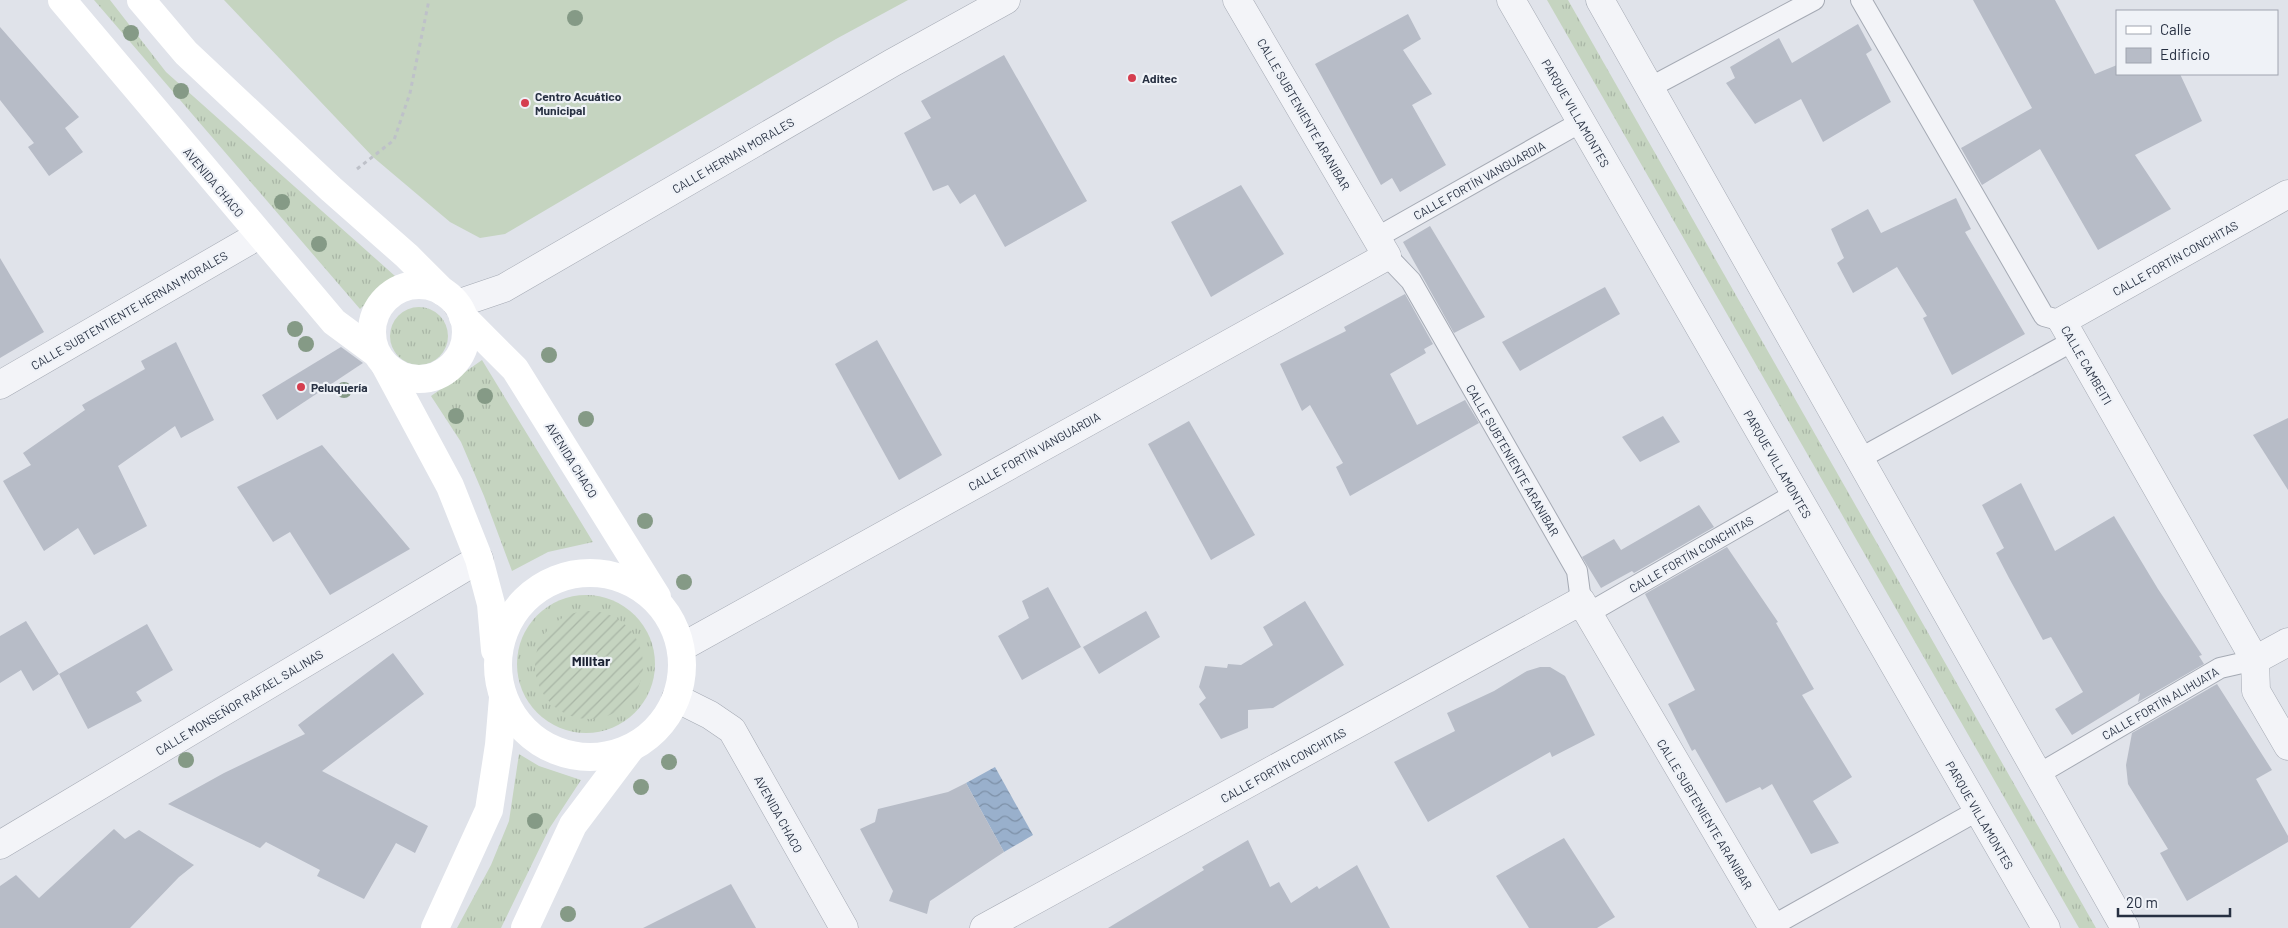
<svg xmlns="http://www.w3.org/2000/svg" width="2288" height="928" viewBox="0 0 2288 928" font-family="Barlow,sans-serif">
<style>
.grass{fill:url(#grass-tufts)}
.garden{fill:url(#garden-furrows)}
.pitch{fill:#c5d4c0}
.water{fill:url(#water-waves)}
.building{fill:#b7bcc7}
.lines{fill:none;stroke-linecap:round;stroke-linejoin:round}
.lane-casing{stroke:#a5aab4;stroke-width:22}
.street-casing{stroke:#a5aab4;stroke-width:29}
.path{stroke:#bec1c9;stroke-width:3;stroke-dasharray:4 4;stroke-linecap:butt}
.lane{stroke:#f3f4f8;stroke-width:20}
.street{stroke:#f3f4f8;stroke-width:28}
.secondary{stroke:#fff;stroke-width:28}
.tree{fill:#859a86}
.poi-dot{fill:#d53e4f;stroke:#eff2f7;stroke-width:2}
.labels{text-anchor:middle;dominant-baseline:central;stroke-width:4.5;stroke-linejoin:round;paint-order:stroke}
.poi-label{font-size:12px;font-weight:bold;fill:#273042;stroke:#eff2f7;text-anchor:start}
.street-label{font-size:12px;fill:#273042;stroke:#eff2f7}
.neighbourhood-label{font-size:14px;font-weight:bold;fill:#1a2133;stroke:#eff2f7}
</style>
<defs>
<pattern id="grass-tufts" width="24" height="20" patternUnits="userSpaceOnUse" patternTransform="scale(1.25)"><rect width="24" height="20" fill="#c5d4c0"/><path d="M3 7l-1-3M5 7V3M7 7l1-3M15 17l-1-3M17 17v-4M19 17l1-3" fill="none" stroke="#a9b6a6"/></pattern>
<pattern id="garden-furrows" width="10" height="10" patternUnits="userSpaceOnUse" patternTransform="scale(1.25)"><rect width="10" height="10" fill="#c5d4c0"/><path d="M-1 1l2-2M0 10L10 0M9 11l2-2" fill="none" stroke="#a9b6a6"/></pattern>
<pattern id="water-waves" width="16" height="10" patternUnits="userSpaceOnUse" patternTransform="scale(1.25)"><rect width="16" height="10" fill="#99b0cc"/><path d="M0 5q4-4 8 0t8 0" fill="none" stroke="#7d90a7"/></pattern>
</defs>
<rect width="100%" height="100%" fill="#e0e3ea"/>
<g class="grass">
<path d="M94,0H110L166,72L395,276L360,309Z"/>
<path d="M1547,0H1568L2096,928H2079Z"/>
<circle cx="419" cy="336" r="29"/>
<path d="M482,360L593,542L548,552L512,571L484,496L461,442L431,396Z"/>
<circle cx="586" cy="664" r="69"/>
<path d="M519,754L539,766L581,780L549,829L501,928H457L491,865L509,821Z"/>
</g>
<circle class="garden" cx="589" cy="665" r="54"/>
<path class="pitch" d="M224,0H908L836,39L505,234L480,238L450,222L373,157Z"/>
<path class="water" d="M995,767L1033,835L1004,852L966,783Z"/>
<g class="building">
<path d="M1973,0H2055L2095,74L2117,65V74H2180L2202,121L2135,155L2171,209L2098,250L2040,149L1982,185L1961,148L2032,108Z"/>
<path d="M1408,14L1421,39L1403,50L1432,94L1412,105L1446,165L1400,192L1392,178L1381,185L1315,64Z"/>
<path d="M1858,24L1872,50L1866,54L1891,102L1823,142L1801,99L1755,124L1726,83L1735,78L1730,67L1779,38L1792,63Z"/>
<path d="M0,27L79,117L65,128L83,152L49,176L28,147L34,143L0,100Z"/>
<path d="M1004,55L1087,201L1005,247L975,194L960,204L948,185L933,191L904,133L931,118L921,101Z"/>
<path d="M1241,185L1284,254L1211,297L1171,222Z"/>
<path d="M1956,198L1971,229L1965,232L2025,334L1952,375L1923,318L1927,316L1897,267L1853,293L1837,263L1844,258L1831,229L1868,209L1881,233Z"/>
<path d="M1430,226L1485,317L1454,333L1403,242Z"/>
<path d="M0,258L44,332L0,358Z"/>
<path d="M1605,287L1620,314L1520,371L1502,342Z"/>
<path d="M1405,294L1433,344L1424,349L1426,353L1390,374L1417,425L1465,400L1479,423L1350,496L1336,467L1343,463L1310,405L1302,411L1280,364L1346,331L1344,327Z"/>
<path d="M877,340L942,455L899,480L835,364Z"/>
<path d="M176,342L214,420L181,438L175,426L118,466L147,526L94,555L78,528L44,551L3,481L31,465L23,453L85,410L82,405L145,369L141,361Z"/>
<path d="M341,347L363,363L277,420L262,395Z"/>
<path d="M1663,416L1680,442L1640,462L1622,437Z"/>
<path d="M2288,418V490L2253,435Z"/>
<path d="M1189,421L1255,535L1211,560L1148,444Z"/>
<path d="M322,445L410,549L330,595L290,532L273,542L237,487Z"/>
<path d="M2021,483L2055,551L2114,516L2158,589L2202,655L2199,656L2204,664L2138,702L2140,693L2072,735L2055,709L2083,692L2051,637L2043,640L2009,578L1996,553L2004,548L1982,505Z"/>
<path d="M1699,505L1714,527L1634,573L1632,571L1601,588L1582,557L1614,539L1623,553L1621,550Z"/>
<path d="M1727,547L1778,622L1776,623L1814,689L1802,695L1852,777L1813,801L1839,843L1811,854L1772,784L1762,790L1760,787L1726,803L1695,749L1692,751L1668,704L1695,690L1645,594Z"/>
<path d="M1048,587L1081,647L1022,680L998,636L1029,618L1022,601Z"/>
<path d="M1305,601L1344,665L1273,708L1248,710V728L1221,739L1199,704L1206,698L1199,687L1205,666L1227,668L1228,664L1241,665L1273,645L1263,627Z"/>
<path d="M1146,611L1160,637L1099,674L1083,647Z"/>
<path d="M26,621L59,674L33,691L21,670L0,683V636Z"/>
<path d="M147,624L173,670L136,692L142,701L88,729L59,674Z"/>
<path d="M393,653L424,694L322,771L428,826L415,853L396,843L364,899L317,876L320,870L266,842L260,848L168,804L224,773L305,734L298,725Z"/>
<path d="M1540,667H1550L1565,676L1595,735L1552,757L1550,752L1428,822L1394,762L1455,731L1447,713L1494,691L1527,671Z"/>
<path d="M2217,684L2272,770L2256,779L2288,836V842L2187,901L2160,853L2168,849L2128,784L2126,765L2132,733Z"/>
<path d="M966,783L1004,852L930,901L927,914L889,901L893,891L860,829L875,822L878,809L948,792Z"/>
<path d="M114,829L125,839L139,830L194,865L179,877L130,928H0V886L16,875L39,898Z"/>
<path d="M1564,838L1615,917L1597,928H1529L1496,876Z"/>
<path d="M1248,840L1270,887L1279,882L1291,903L1317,886L1319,889L1357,865L1390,928H1108L1204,870L1202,867Z"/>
<path d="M731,884L756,928H643Z"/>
</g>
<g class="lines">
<defs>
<g id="lane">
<path d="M1861,0L2044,316L2062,321"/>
<path d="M1649,88L1814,0"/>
<path d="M1376,238L1581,122"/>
<path d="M1387,256L1411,281L1577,571L1581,601"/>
<path d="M1859,459L2073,341"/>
<path d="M1587,614L1795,494"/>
<path d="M2037,775L2220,668L2255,660"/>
<path d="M1772,926L1977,811"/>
</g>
<g id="street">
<path d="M1511,0L2046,928"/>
<path d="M1600,0L2125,928"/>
<path d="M2288,194L2062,321L2255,660L2256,691L2288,746"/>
<path d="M457,304L504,288L892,63L1006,0"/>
<path d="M0,385L259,235"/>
<path d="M682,647L1387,256L1237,0"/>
<path d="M2255,660L2288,642"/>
<path d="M676,698L710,715L732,730L844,928"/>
<path d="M0,845L479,559"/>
<path d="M984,928L1581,601L1773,928"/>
</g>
</defs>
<use href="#lane" class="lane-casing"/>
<use href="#street" class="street-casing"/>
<path class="path" d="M357,169L394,140L410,93L429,0"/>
<use href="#lane" class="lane"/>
<use href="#street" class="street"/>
<g class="secondary">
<path d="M62,0L334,322L376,353"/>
<path d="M141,0L186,53L331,189L407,256L443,292"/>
<circle cx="419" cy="332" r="47"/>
<path d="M463,317L515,369L657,597"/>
<path d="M385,365L450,486L479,559L491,604L495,650"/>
<circle cx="590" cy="665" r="92"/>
<path d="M435,928L489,810L499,745L503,698"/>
<path d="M525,928L573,825L631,748"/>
</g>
</g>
<g class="tree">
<circle cx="575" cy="18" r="8"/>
<circle cx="131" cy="33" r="8"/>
<circle cx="181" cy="91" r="8"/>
<circle cx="282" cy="202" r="8"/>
<circle cx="319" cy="244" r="8"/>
<circle cx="295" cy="329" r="8"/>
<circle cx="306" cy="344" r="8"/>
<circle cx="549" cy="355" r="8"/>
<circle cx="344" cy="390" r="8"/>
<circle cx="485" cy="396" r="8"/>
<circle cx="456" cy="416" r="8"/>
<circle cx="586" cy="419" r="8"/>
<circle cx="645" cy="521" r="8"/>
<circle cx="684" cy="582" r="8"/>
<circle cx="186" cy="760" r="8"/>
<circle cx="669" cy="762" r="8"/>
<circle cx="641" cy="787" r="8"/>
<circle cx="535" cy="821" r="8"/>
<circle cx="568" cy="914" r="8"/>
</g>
<g class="poi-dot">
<circle cx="1132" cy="78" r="5"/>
<circle cx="525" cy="103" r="5"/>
<circle cx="301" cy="387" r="5"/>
</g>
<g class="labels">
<g class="poi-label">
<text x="1142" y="78">Aditec</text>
<text x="535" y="96">Centro Acuático<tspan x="535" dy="14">Municipal</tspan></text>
<text x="311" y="387">Peluquería</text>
</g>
<g class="street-label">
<text transform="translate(1576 113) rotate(60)">PARQUE VILLAMONTES</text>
<text transform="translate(1304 114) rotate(60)">CALLE SUBTENIENTE ARANIBAR</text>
<text transform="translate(733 155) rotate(-30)">CALLE HERNAN MORALES</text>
<text transform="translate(1479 180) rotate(-29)">CALLE FORTÍN VANGUARDIA</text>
<text transform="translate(214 182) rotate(50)">AVENIDA CHACO</text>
<text transform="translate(2175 258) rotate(-29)">CALLE FORTÍN CONCHITAS</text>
<text transform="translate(129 310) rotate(-30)">CALLE SUBTENTIENTE HERNAN MORALES</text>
<text transform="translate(2087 365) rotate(60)">CALLE CAMBEITI</text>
<text transform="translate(1034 451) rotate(-29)">CALLE FORTÍN VANGUARDIA</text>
<text transform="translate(572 460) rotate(58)">AVENIDA CHACO</text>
<text transform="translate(1513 460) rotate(60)">CALLE SUBTENIENTE ARANIBAR</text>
<text transform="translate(1778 464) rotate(60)">PARQUE VILLAMONTES</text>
<text transform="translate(1691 554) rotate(-30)">CALLE FORTÍN CONCHITAS</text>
<text transform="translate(239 702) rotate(-31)">CALLE MONSEÑOR RAFAEL SALINAS</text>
<text transform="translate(2160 703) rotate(-30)">CALLE FORTÍN ALIHUATA</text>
<text transform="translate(1283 765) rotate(-29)">CALLE FORTÍN CONCHITAS</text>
<text transform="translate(779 814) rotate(61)">AVENIDA CHACO</text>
<text transform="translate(1705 814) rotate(59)">CALLE SUBTENIENTE ARANIBAR</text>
<text transform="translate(1980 815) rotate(60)">PARQUE VILLAMONTES</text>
</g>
<g class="neighbourhood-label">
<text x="591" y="660">Militar</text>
</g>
</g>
<rect x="2116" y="10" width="162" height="65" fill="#eff2f7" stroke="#9fa4af"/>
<rect x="2126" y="26" width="25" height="8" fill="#ffffff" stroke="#9fa4af"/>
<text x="2160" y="35" font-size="15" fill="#273042">Calle</text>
<rect x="2126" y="48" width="25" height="15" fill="#b7bcc7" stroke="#9fa4af"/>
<text x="2160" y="60" font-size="15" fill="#273042">Edificio</text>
<path d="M2118 908v8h112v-8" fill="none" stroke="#273042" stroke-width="2.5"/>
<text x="2126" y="908" font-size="15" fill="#273042" stroke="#eff2f7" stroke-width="4" paint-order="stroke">20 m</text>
</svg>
